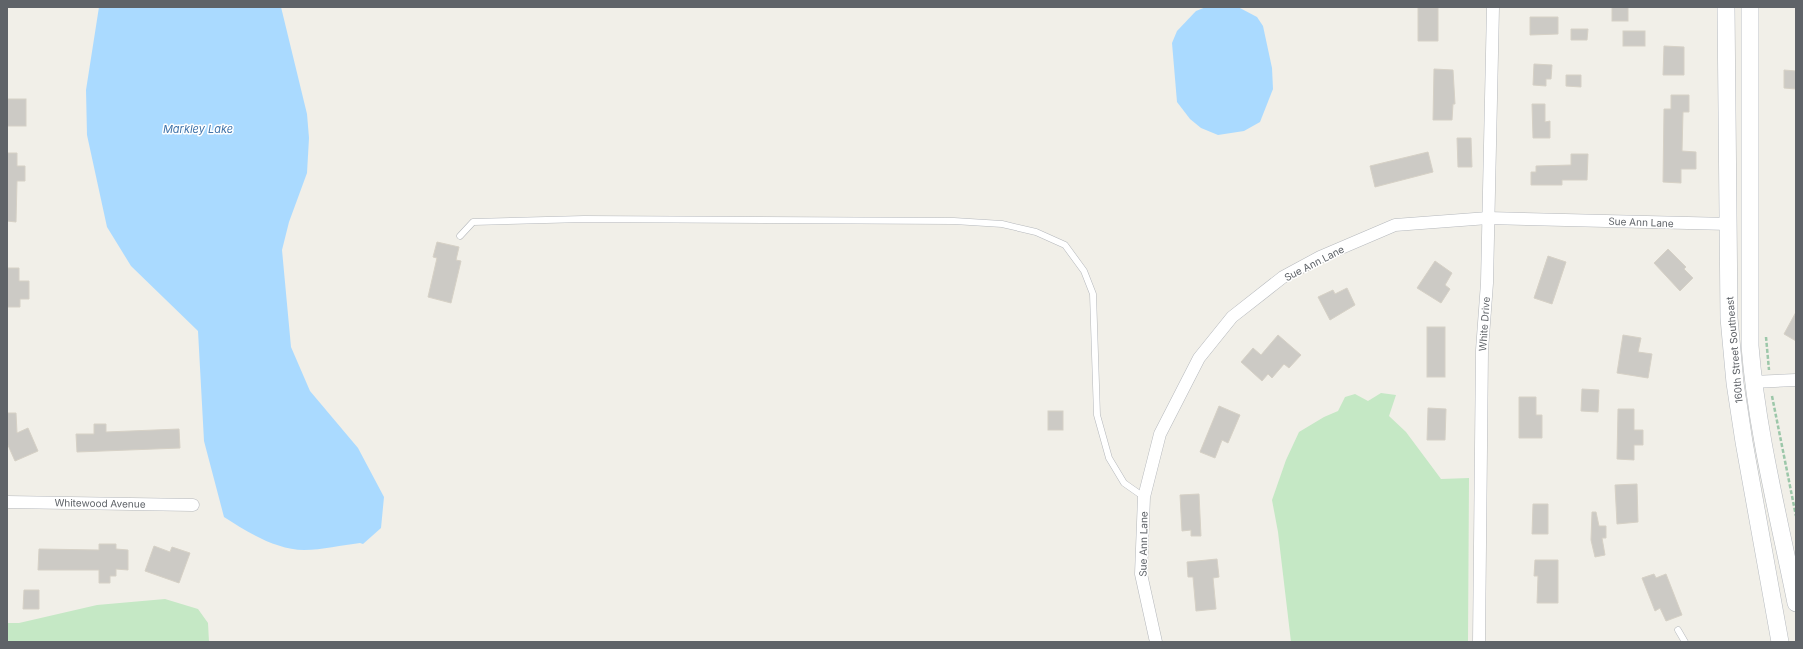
<svg xmlns="http://www.w3.org/2000/svg" width="1803" height="649" viewBox="0 0 1803 649" font-family="Inter,sans-serif">
<style>
.green{fill:#c5e8c5}
.water{fill:#aadaff}
.building{fill:#cccac5;stroke:#d6d1c6}
.lines{fill:none;stroke-linecap:round;stroke-linejoin:round}
.lane-casing{stroke:#b5b8bc;stroke-width:7}
.street-casing{stroke:#b5b8bc;stroke-width:13}
.secondary-casing{stroke:#b6babf;stroke-width:18}
.path{stroke:#9cc7a9;stroke-width:2.5;stroke-dasharray:4 2;stroke-linecap:butt}
.lane{stroke:#fff;stroke-width:6}
.street{stroke:#fff;stroke-width:12}
.secondary{stroke:#fff;stroke-width:17}
.labels{text-anchor:middle;dominant-baseline:central;stroke-width:3;stroke-linejoin:round;paint-order:stroke}
.street-label{font-size:10px;fill:#5f6368;stroke:#fff}
.water-label{font-size:11px;font-style:italic;fill:#4174aa;stroke:#fff}
</style>
<rect width="100%" height="100%" fill="#f1efe8"/>
<g class="green">
<path d="M1381,393L1396,395L1389,416L1406,432L1441,479L1469,478L1468,642H1291L1278,532L1272,500L1286,460L1299,432L1324,417L1338,411L1345,397L1355,394L1368,401Z"/>
<path d="M165,599L198,609L208,623L209,642H7V623H19L97,605Z"/>
</g>
<g class="water">
<path d="M99,7H281L307,114L309,138L307,173L289,222L282,250L291,347L310,391L358,448L384,497L381,528L363,544L360,543C342,545 322,550 304,550C276,550 247,532 224,517L204,441L198,331L131,266L107,227L87,135L86,90Z"/>
<path d="M1206,7H1238L1257,17L1263,26L1272,68L1273,89L1260,122L1244,131L1218,135L1201,128L1190,119L1177,102L1172,43L1177,31L1196,11Z"/>
</g>
<g class="building">
<path d="M1418,7L1438,8V41H1418Z"/>
<rect x="1612" y="7" width="16" height="14"/>
<path d="M1530,17H1558V34L1530,35Z"/>
<path d="M1571,29H1588L1587,40H1571Z"/>
<rect x="1623" y="31" width="22" height="15"/>
<path d="M1664,46L1684,47V75H1663Z"/>
<path d="M1534,64L1552,65L1551,79H1546V86L1533,85Z"/>
<path d="M1434,69L1453,70L1455,104H1453L1452,120H1433Z"/>
<path d="M1784,70L1796,71V89L1784,88Z"/>
<path d="M1566,75H1581V87L1566,86Z"/>
<path d="M1671,95H1689V112H1683L1682,151L1696,152V169H1681V183L1663,182L1664,109H1671Z"/>
<rect x="7" y="99" width="19" height="27"/>
<path d="M1532,104H1545V122L1550,121V138H1533Z"/>
<path d="M1457,138H1471L1472,167H1458Z"/>
<path d="M1428,152L1433,172L1375,187L1370,166Z"/>
<path d="M7,153H17V166H25V181H17L16,222L7,221Z"/>
<path d="M1571,154H1588L1587,180H1562V185H1531V172H1536V166L1571,165Z"/>
<path d="M437,242L459,247L456,260L461,261L451,303L428,297L437,258L433,257Z"/>
<path d="M1668,249L1686,267L1684,269L1693,278L1680,291L1654,263Z"/>
<path d="M1548,256L1566,262L1552,304L1534,298Z"/>
<path d="M1435,261L1452,273L1445,285L1450,289L1441,303L1417,288Z"/>
<path d="M7,268H19V281H29V299H20V307H7Z"/>
<path d="M1347,288L1355,305L1330,320L1318,297L1333,290L1335,294Z"/>
<path d="M1796,312V341L1784,334Z"/>
<rect x="1427" y="327" width="18" height="50"/>
<path d="M1278,335L1301,355L1289,368L1284,364L1272,378L1268,374L1262,381L1241,362L1253,348L1261,355Z"/>
<path d="M1623,335L1641,338L1638,352L1652,354L1648,378L1617,373Z"/>
<path d="M1582,389L1599,390L1598,412L1581,411Z"/>
<path d="M1519,397H1536V415H1542V438H1519Z"/>
<path d="M1219,406L1240,415L1228,443L1222,440L1215,458L1200,452Z"/>
<path d="M1428,408L1446,409L1445,440H1427Z"/>
<path d="M1618,409H1634V430H1643V445H1634V460L1617,459Z"/>
<rect x="1048" y="411" width="15" height="19"/>
<path d="M7,413H16L17,433L28,428L38,451L15,461L7,443Z"/>
<path d="M94,424H106V432L179,429L180,448L77,452L76,434H94Z"/>
<path d="M1637,484L1638,522L1617,524L1615,485Z"/>
<path d="M1199,494L1201,536H1191V530L1182,531L1180,495Z"/>
<path d="M1533,504H1548V534H1532Z"/>
<path d="M1592,512H1596L1599,526H1606V538H1602L1605,555L1595,557L1591,540Z"/>
<path d="M99,544H116V549L128,550V570L116,569V576H110V583H99V570H38L39,549L99,550Z"/>
<path d="M154,546L170,552L172,547L190,553L179,583L145,571Z"/>
<path d="M1217,559L1219,577L1213,578L1216,609L1196,611L1193,577H1188L1187,562Z"/>
<path d="M1535,560H1558V603H1537L1538,576H1534Z"/>
<path d="M1654,574L1656,578L1666,574L1682,615L1666,621L1660,608L1655,611L1642,578Z"/>
<path d="M24,590H39V609H23Z"/>
</g>
<g class="lines">
<defs>
<g id="lane">
<path d="M460,236L473,222L584,219L954,221L1002,224L1036,232L1065,245L1084,271L1093,294L1097,415L1109,458L1124,483L1144,497"/>
<path d="M1678,630L1685,642"/>
</g>
<g id="street">
<path d="M1753,382L1796,380"/>
<path d="M7,502L193,505"/>
<path d="M1156,642L1141,574L1144,497L1160,434L1199,358L1232,317L1283,277L1320,257L1395,225L1488,218L1729,224"/>
<path d="M1479,642L1482,350L1487,283L1493,7"/>
</g>
<g id="secondary">
<path d="M1726,7L1729,318L1735,383L1744,442L1780,642"/>
<path d="M1750,7V346C1757,433 1779,518 1796,603"/>
</g>
</defs>
<use href="#lane" class="lane-casing"/>
<use href="#street" class="street-casing"/>
<use href="#secondary" class="secondary-casing"/>
<g class="path">
<path d="M1766,337L1769,370"/>
<path d="M1772,396L1796,516"/>
</g>
<use href="#lane" class="lane"/>
<use href="#street" class="street"/>
<use href="#secondary" class="secondary"/>
</g>
<g class="labels">
<g class="street-label">
<text transform="translate(1641 222) rotate(2)">Sue Ann Lane</text>
<text transform="translate(1314 263) rotate(-27)">Sue Ann Lane</text>
<text transform="translate(1484 324) rotate(-86)">White Drive</text>
<text transform="translate(1734 350) rotate(-95)">160th Street Southeast</text>
<text transform="translate(100 503) rotate(1)">Whitewood Avenue</text>
<text transform="translate(1143 544) rotate(-89)">Sue Ann Lane</text>
</g>
<g class="water-label">
<text x="198" y="129">Markley Lake</text>
</g>
</g>
<rect width="1803" height="649" fill="none" stroke="#5f6368" stroke-width="16"/>
</svg>
